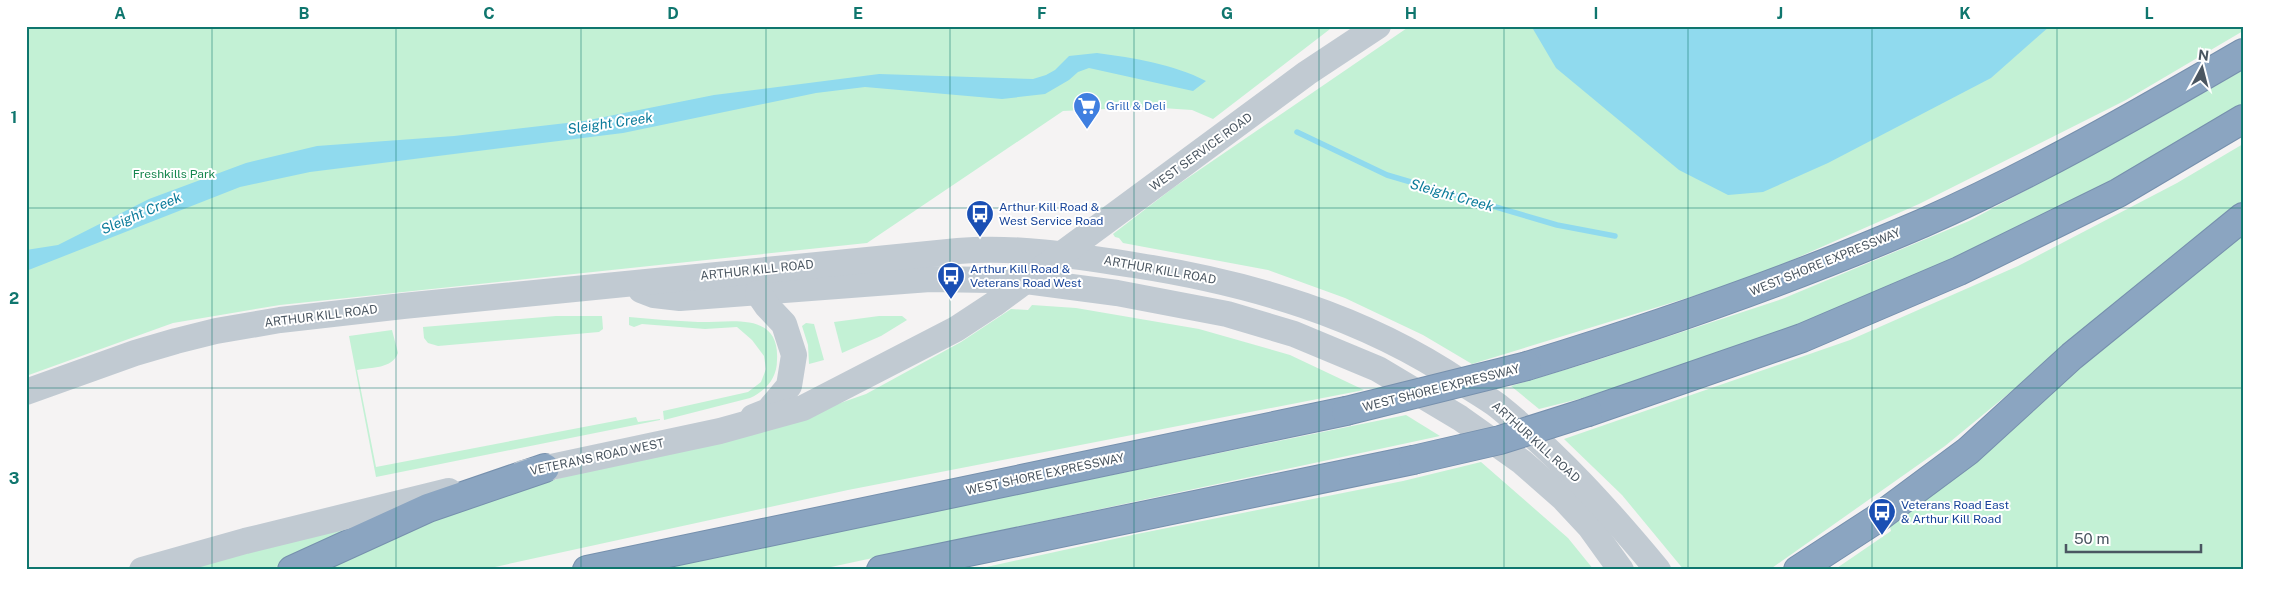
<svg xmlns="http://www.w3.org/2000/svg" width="2269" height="596" viewBox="0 0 2269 596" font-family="'Public Sans',sans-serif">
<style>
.green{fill:#c3f1d5}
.water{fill:#90daee}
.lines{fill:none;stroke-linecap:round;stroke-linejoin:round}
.stream{stroke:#90daee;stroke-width:5.5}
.motorway-casing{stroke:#7690ad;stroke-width:30}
.tertiary{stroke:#c1cad2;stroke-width:26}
.motorway{stroke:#8ba5c1;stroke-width:28}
.motorway-bridge-casing{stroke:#7690ad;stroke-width:30;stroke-linecap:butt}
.motorway-bridge{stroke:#8ba5c1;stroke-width:28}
.grid{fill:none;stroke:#0f766e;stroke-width:1;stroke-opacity:0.55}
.labels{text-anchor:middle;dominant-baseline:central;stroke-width:4;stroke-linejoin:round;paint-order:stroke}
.shop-label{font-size:12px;fill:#366cbe;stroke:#fff;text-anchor:start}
.street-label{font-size:12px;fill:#4a5661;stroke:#fff}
.park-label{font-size:12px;fill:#17864f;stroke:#fff}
.transit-label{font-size:12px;fill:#164399;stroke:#fff;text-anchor:start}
.water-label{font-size:14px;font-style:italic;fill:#0c7c9b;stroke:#fff}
.neatline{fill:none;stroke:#0f766e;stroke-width:2}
.grid-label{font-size:16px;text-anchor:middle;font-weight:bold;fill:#0f766e}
</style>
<rect width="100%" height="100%" fill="#f5f3f3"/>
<g class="green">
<path d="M26,26H1334L1213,119L1192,110L1147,107L1063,111L867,243L280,305L173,323L26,376Z"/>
<path d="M1410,26H2243V31L2126,100L1919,204L1749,279L1472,364L1423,335L1345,298L1268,270L1123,243L1119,238L1115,237L1113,234L1173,188Z"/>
<path d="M2243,70V106L2174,149L1977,250L1788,331L1591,396L1539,409L1511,386L1591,362L1782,299L1969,221L2156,120Z"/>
<path d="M2243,144V201L1945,446L1769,570H1684L1622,495L1564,439L1850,340L2018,266L2177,183Z"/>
<path d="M2243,225V570H1834L1891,531L1889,523L2124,323Z"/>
<path d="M1032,305L1076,308L1199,329L1290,355L1364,390L848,490L481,570H318L436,517L573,474L755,433L866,394L961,342L1011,309L1028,310Z"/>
<path d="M556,316H602L603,329L599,332L438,346L428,343L424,338L423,327Z"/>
<path d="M879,316H902L907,320L881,336L842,353L834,322Z"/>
<path d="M629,317C652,319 675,321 698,322C729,323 780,310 777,360C777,379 765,391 750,398L664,420L663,411L748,392L761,382L766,369L764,356L752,340L737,327L705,329L642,324L634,327L629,325Z"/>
<path d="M806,323L814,324L824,360L809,364L808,345L802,326Z"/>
<path d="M392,330L398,353C392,369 372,367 357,370L376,467L636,417L638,422L660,419V420L376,477L349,336Z"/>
<path d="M1406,415L1440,436L817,570H645Z"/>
<path d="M1481,462L1568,538L1594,570H973L1137,534L1403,481Z"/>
<path d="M370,519L372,526L269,570H174Z"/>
</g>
<g class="water">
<path d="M1548,26H2050L1991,78L1828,163L1763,192L1728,195L1679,170L1556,68L1533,29Z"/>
<path d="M1097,53C1134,58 1173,64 1206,81L1193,91L1089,68L1078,72L1069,80L1045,94L1002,99L865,87L816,93L623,133L310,172L240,187L26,271V250L58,245L149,199L246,163L317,146L454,136L584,121L714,95L879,74L1033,79L1046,75L1055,70L1069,56Z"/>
</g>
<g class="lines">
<path class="stream" d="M1297,132L1387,175L1557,225L1615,236"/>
<defs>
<g id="motorway">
<path d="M1527,366C1661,325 1793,279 1923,223C2034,174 2138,114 2243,53"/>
<path d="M1588,412L1802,338L1959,271L2118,193L2243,119"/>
<path d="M292,570L428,508L545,468"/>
<path d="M587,570L1346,411"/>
<path d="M881,570L1413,460"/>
<path d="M1798,570L1875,520L1968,451L2072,356L2243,217"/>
</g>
</defs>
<use href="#motorway" class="motorway-casing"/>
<g class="tertiary">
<path d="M641,290L654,295L680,298L930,279L991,280L1026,281L1117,293L1227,314L1294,334L1378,369L1460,418L1522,462L1563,498L1590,527L1621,570"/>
<path d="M26,392L135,353L176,341L216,331L280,320L403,306L958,251C1017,246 1077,256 1134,265C1250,283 1363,316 1461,382C1473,390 1486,397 1498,406C1558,454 1609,511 1658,570"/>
<path d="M753,417L768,411L789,386L794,355L784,324L767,306L758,293"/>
<path d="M523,473L720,431L803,408L956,329L994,304L1307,73L1378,26"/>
<path d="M142,570L245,541L449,491"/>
</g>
<use href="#motorway" class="motorway"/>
<defs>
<g id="motorway-bridge">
<path d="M1346,411L1527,366"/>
<path d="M1413,460L1500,440L1588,412"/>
</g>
</defs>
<use href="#motorway-bridge" class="motorway-bridge-casing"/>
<use href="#motorway-bridge" class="motorway-bridge"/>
</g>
<path class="grid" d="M212,26V570M396,26V570M581,26V570M766,26V570M950,26V570M1134,26V570M1319,26V570M1504,26V570M1688,26V570M1872,26V570M2057,26V570M26,208H2243M26,388H2243"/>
<defs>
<symbol id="supermarket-pin" viewBox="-11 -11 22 30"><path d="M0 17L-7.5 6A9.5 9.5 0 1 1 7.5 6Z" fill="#3f7fe0" stroke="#fff"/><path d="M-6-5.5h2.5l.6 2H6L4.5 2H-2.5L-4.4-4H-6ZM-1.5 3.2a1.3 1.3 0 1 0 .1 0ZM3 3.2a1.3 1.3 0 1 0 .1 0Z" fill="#fff"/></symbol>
<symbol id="bus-pin" viewBox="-11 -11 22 30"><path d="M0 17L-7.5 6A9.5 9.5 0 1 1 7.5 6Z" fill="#1a4fb4" stroke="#fff"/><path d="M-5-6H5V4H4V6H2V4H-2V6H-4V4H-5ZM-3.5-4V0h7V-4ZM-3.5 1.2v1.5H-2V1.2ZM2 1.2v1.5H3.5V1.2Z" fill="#fff"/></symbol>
</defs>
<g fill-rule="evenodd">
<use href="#supermarket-pin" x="1071" y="90" width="32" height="43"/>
<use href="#bus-pin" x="964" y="198" width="32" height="43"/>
<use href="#bus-pin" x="935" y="260" width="32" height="43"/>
<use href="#bus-pin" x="1866" y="496" width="32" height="43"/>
</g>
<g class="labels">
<g class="shop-label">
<text x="1106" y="106">Grill &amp; Deli</text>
</g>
<g class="street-label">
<text transform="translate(1201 152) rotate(-36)">WEST SERVICE ROAD</text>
<text transform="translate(1825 262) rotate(-22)">WEST SHORE EXPRESSWAY</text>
<text transform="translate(757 270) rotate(-6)">ARTHUR KILL ROAD</text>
<text transform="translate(1160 270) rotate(10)">ARTHUR KILL ROAD</text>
<text transform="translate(321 316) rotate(-7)">ARTHUR KILL ROAD</text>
<text transform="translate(1441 388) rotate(-14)">WEST SHORE EXPRESSWAY</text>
<text transform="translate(1536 442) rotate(42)">ARTHUR KILL ROAD</text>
<text transform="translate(597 457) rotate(-12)">VETERANS ROAD WEST</text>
<text transform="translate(1045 474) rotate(-12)">WEST SHORE EXPRESSWAY</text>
</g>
<g class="park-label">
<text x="174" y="174">Freshkills Park</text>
</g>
<g class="transit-label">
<text x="999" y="207">Arthur Kill Road &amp;<tspan x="999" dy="14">West Service Road</tspan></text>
<text x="970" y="269">Arthur Kill Road &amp;<tspan x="970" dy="14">Veterans Road West</tspan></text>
<text x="1901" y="505">Veterans Road East<tspan x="1901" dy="14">&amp; Arthur Kill Road</tspan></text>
</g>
<g class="water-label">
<text transform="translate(610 123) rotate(-8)">Sleight Creek</text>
<text transform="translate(1452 195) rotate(16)">Sleight Creek</text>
<text transform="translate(141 213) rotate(-23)">Sleight Creek</text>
</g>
</g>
<rect width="2269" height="596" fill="none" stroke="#ffffff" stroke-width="55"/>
<g transform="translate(2202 68) rotate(7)" stroke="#ffffff" stroke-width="4" paint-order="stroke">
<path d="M0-4L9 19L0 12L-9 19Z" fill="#4a5661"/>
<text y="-8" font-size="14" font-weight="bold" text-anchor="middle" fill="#4a5661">N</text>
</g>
<path d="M2066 544v8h135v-8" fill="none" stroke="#4a5661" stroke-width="2.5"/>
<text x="2074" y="544" font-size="15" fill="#4a5661" stroke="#ffffff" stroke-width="4" paint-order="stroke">50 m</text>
<rect x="28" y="28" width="2214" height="540" class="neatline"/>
<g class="grid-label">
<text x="120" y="19">A</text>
<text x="304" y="19">B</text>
<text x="489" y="19">C</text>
<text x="673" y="19">D</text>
<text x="858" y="19">E</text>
<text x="1042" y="19">F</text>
<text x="1227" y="19">G</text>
<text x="1411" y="19">H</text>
<text x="1596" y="19">I</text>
<text x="1780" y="19">J</text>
<text x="1965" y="19">K</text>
<text x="2149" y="19">L</text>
<text x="14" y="123">1</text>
<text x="14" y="304">2</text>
<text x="14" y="484">3</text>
</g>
</svg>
